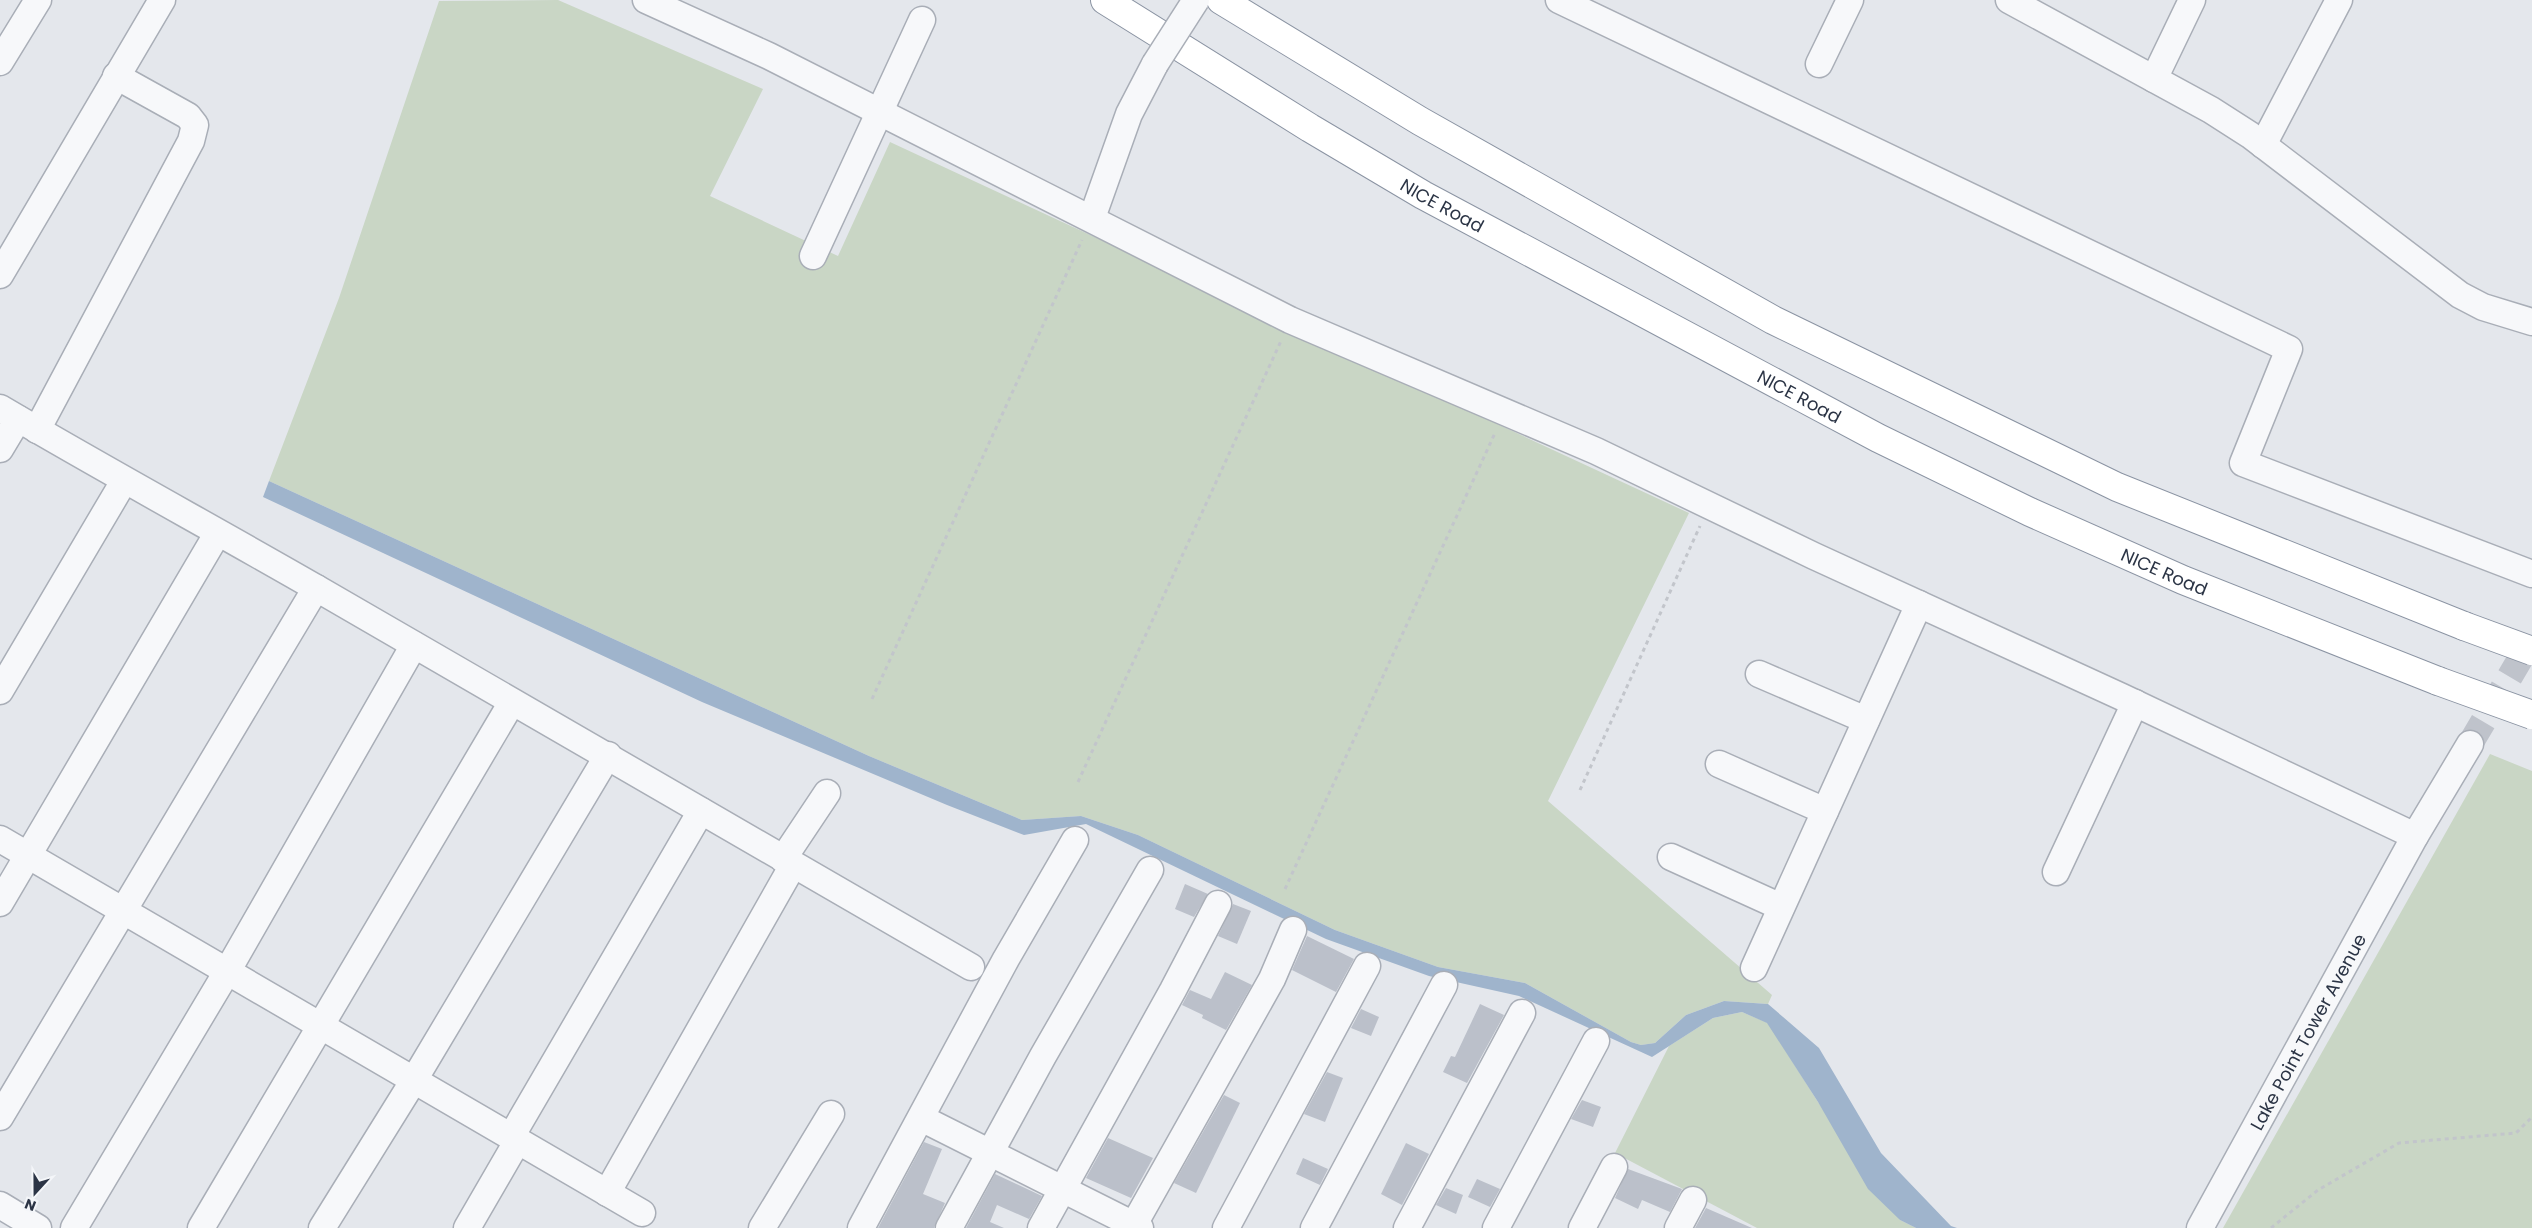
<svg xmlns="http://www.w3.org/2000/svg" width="2532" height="1228" viewBox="0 0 2532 1228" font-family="Poppins,sans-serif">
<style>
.green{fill:#c9d6c5}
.water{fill:#9fb4cc}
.building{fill:#bbc0ca}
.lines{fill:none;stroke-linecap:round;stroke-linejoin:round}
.minor-tunnel{stroke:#bfc3cb;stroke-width:26;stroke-dasharray:26 13;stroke-linecap:butt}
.minor-casing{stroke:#a9aeb7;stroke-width:29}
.highway-casing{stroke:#8b94a3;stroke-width:30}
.path{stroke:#c2c5cb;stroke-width:3;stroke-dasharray:4 4;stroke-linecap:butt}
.minor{stroke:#f7f8fa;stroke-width:26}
.highway{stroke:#fff;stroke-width:28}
.minor-bridge-casing{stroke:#a9aeb7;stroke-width:29;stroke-linecap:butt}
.highway-bridge-casing{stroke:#8b94a3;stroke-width:30;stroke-linecap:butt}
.minor-bridge{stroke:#f7f8fa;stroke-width:26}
.highway-bridge{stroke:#fff;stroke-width:28}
.labels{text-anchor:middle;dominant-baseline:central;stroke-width:5;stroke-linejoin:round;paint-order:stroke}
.street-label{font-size:18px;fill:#2b3445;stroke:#f4f6f9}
</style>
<rect width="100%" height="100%" fill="#e4e7ec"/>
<g class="green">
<path d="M558,0L763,89L710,196L838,256L890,142L1689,513L1548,801L1772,995L1768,1004L1724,1001L1686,1015L1655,1043L1641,1045L1631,1042L1525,983L1438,967L1335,930L1138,835L1081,816L1022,820L869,756L269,481L339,298L439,1Z"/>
<path d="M2490,754L2532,771V1228H2223Z"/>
<path d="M1742,1012L1768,1023L1818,1102L1900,1220L1916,1228H1757L1615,1153L1669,1046L1713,1018Z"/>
</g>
<path class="water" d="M269,481L869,756L1022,820L1081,816L1138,835L1335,930L1438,967L1525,983L1631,1042L1641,1045L1655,1043L1686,1015L1724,1001L1768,1004L1819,1048L1881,1153L1951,1226L1957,1228H1916L1900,1220L1868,1189L1818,1102L1767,1023L1742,1012L1713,1018L1652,1057L1519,996L1429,976L1326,939L1086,824L1024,835L947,805L702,702L263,497Z"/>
<g class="building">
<path d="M1185,884L1208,894L1194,917L1175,909Z"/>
<path d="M1233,904L1251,911L1237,944L1218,936Z"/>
<path d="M1307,936L1354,959L1336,992L1292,970Z"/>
<path d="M1225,972L1252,985L1226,1030L1202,1018L1203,1015L1182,1005L1190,990L1211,999Z"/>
<path d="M1480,1004L1504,1015L1467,1083L1443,1072L1451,1056L1455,1057Z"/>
<path d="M1361,1009L1379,1017L1371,1036L1351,1028Z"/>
<path d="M1327,1072L1343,1078L1325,1122L1304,1114Z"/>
<path d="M1224,1095L1240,1103L1196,1193L1174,1183Z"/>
<path d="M1582,1100L1601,1107L1593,1127L1571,1119Z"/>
<path d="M1108,1138L1153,1158L1131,1198L1086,1178Z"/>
<path d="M924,1142L942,1149L923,1194L945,1203L934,1228H878Z"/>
<path d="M1406,1143L1429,1154L1402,1205L1381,1194Z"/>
<path d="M1303,1158L1328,1169L1320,1185L1296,1174Z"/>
<path d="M1628,1169L1682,1189L1670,1212L1642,1200L1638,1209L1615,1198Z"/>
<path d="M995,1174L1042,1196L1029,1219L997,1205L990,1222L1004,1228H966Z"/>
<path d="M1477,1179L1500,1189L1490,1207L1468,1197Z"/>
<path d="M1446,1188L1463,1195L1456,1214L1436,1205Z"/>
<path d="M1706,1208L1752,1228H1695Z"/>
</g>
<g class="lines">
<path class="minor-tunnel" d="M2470,744L2532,639"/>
<defs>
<g id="minor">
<path d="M646,0L769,56L1290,320L1596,451L1814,556L2122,697L2415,836"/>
<path d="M1559,0L2289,349L2243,463L2532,574"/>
<path d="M2009,0L2211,110L2250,135L2460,295L2483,307L2532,322"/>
<path d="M0,62L38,0"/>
<path d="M1819,64L1850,0"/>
<path d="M2154,79L2192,0"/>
<path d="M2263,145L2339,0"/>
<path d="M1092,218L1129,114L1155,64"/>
<path d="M813,256L922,20"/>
<path d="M0,275L162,0"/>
<path d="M0,408C105,470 212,528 318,589C536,715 753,842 971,967"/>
<path d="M37,430L191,141L195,125L188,116L116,76"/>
<path d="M0,449L18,419"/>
<path d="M1759,674L1866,720"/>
<path d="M0,691L124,481"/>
<path d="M1719,764L1825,811"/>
<path d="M0,839L642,1213"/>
<path d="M1671,857L1781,907"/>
<path d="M783,859L827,793"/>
<path d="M2056,872L2135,703"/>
<path d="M0,903L217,534"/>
<path d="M1754,968L1919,604"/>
<path d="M0,1117L316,588"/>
<path d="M921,1118L1140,1228"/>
<path d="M511,1137L701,811"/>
<path d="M607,1193L793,865"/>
<path d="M0,1205L38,1228"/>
<path d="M74,1228L228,970L414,645"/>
<path d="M201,1228L512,702"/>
<path d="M322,1228L414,1080L608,755"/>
<path d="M467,1228L518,1140"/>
<path d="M762,1228L831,1114"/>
<path d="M861,1228L1006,959L1075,840"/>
<path d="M949,1228L1043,1056L1150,870"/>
<path d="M1041,1228L1173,990L1218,904"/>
<path d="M1132,1228L1272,979L1293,930"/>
<path d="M1226,1228L1367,966"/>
<path d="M1314,1228L1444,985"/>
<path d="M1407,1228L1522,1013"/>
<path d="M1496,1228L1596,1041"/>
<path d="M1582,1228L1614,1167"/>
<path d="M1678,1228L1693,1200"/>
<path id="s1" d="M2200,1228L2415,836L2470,744"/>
</g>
<g id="highway">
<path id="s2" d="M1105,0L1310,128L1423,195L1878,438L2030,512L2183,580L2438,681"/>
<path d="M1221,0L1420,121L1773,320L2117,487L2464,626"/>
</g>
</defs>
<use href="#minor" class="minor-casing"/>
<use href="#highway" class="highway-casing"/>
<g class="path">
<path d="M872,699L1082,240"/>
<path d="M1078,782L1281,341"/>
<path d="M1580,790L1700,526"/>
<path d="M1285,889L1495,433"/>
<path d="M2271,1228L2318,1190L2399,1143L2516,1133L2532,1117"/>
</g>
<use href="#minor" class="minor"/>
<use href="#highway" class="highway"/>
<defs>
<path id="minor-bridge" d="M1155,64L1196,0"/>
<g id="highway-bridge">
<path d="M2464,626L2532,651"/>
<path d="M2438,681L2532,715"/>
</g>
</defs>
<use href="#minor-bridge" class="minor-bridge-casing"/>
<use href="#highway-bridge" class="highway-bridge-casing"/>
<use href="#minor-bridge" class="minor-bridge"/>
<use href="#highway-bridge" class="highway-bridge"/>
</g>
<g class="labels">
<g class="street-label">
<text stroke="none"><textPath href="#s2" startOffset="395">NICE Road</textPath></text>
<text stroke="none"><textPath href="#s2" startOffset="800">NICE Road</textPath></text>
<text stroke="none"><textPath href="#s2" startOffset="1205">NICE Road</textPath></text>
<text stroke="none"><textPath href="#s1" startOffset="224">Lake Point Tower Avenue</textPath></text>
</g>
</g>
<g transform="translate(35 1193) rotate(201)" stroke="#f4f6f9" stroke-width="4" paint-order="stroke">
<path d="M0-4L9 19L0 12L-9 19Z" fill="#2b3445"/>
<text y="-8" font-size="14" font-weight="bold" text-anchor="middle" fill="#2b3445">N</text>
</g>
</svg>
